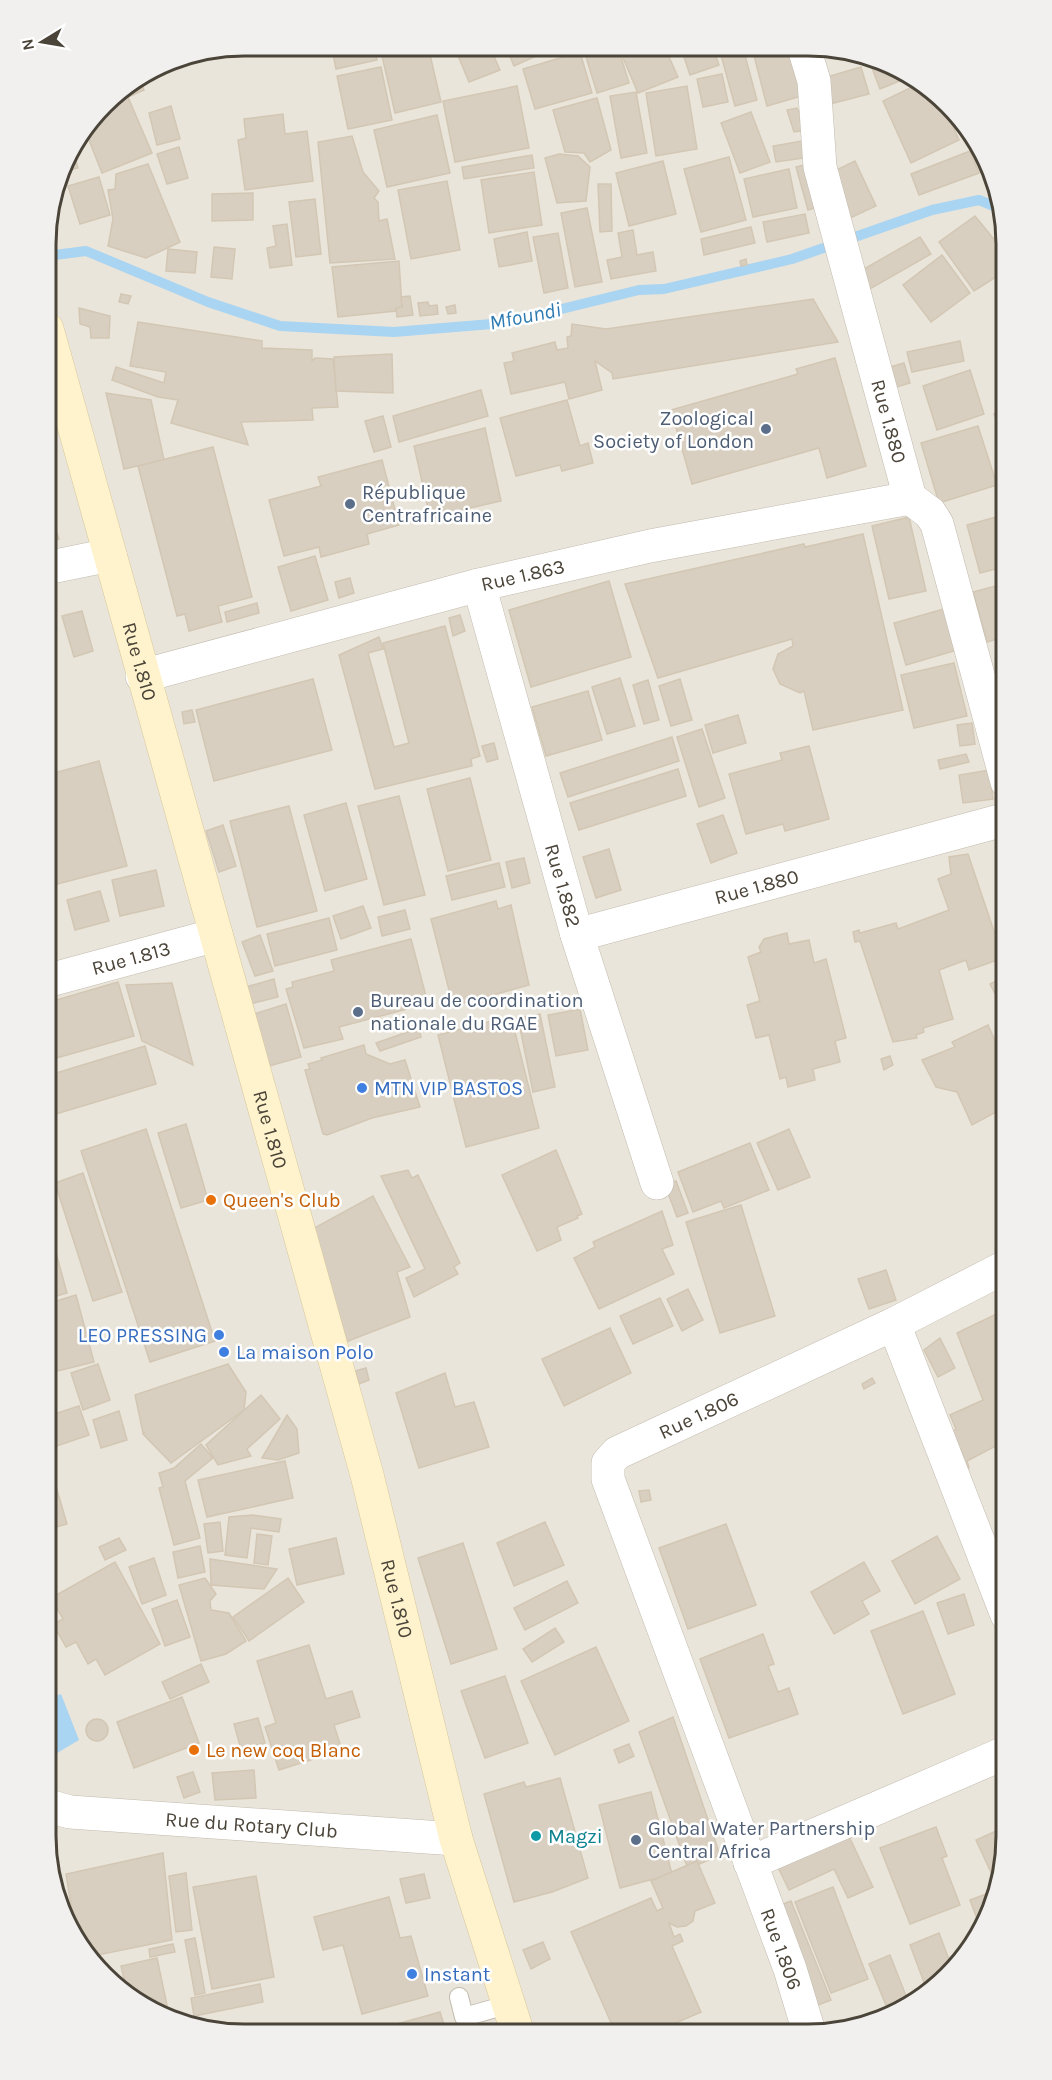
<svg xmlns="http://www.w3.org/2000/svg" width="1052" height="2080" viewBox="0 0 1052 2080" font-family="Karla,sans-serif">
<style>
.residential{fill:#eae5da}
.industrial{fill:#e6e2dd}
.water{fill:#a9d4f2}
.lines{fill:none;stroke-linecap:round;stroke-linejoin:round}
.stream{stroke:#a9d4f2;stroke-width:10}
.building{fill:#d8cfc1;stroke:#d3c7b4;stroke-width:1.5}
.lane-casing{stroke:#c2bbae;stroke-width:20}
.street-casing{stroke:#c2bbae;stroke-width:34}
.secondary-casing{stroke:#d6c79b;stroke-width:34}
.lane{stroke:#fff;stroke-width:18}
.street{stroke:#fff;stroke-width:33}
.secondary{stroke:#fff3cd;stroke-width:33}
.service-dot{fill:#5c6f8a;stroke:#fff;stroke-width:2}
.shop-dot{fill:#3f7fe0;stroke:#fff;stroke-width:2}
.food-dot{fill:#e8710a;stroke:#fff;stroke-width:2}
.culture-dot{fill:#0f9aa8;stroke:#fff;stroke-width:2}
.labels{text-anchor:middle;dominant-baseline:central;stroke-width:5;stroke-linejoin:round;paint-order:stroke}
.service-label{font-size:20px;fill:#4e5e75;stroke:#fff;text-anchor:start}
.street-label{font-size:20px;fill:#4b4439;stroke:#fff}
.shop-label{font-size:20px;fill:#366cbe;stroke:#fff;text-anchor:start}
.food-label{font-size:20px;fill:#c56008;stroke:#fff;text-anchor:start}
.culture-label{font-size:20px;fill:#0d838f;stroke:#fff;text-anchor:start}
.water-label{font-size:21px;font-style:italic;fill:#2e7ab2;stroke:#fff}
.rim{fill:none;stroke:#4b4439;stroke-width:3}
</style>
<rect width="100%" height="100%" fill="#f6f3ec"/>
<path class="residential" d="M244,45L847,49L940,95L997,180L1007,244V1850L992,1912L966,1958L919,2001L872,2025L808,2035L217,2033L156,2015L113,1986L55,1900L45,1836L47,218L66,156L112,95L168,60Z"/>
<path class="industrial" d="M973,144L997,180L1007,242Z"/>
<path class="water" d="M61,1694L79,1740L57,1753C44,1743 45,1715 45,1700Z"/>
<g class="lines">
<path class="stream" d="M47,256L86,251L208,302L280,326L394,332L504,323L639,290L664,289L737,272L792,259L932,210L979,200L1001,209"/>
</g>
<g class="building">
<path d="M374,46L377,60L336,69L333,54Z"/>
<path d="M386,46H428L441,102L395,113L380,47Z"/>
<path d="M454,46L490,47L500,70L469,82Z"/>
<path d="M506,47H556L514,66Z"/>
<path d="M583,47H640L620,54L629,83L597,93Z"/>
<path d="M648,48H665L678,77L638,93L623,58Z"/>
<path d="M681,48H713L719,65L690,75Z"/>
<path d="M719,48H743L757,100L735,106Z"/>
<path d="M752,48H793L805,95L767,106Z"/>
<path d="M580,52L592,93L535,109L523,69Z"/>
<path d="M869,60L907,78L880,89Z"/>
<path d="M381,67L392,120L348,129L337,76Z"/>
<path d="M861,67L869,94L826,105L820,79Z"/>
<path d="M722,74L728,102L703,107L697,79Z"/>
<path d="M139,78L144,90L128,97L152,153L102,173L85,130L112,95Z"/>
<path d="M918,84L938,94L959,140L911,163L883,101Z"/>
<path d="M517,86L529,148L455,162L443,101Z"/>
<path d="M687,86L697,149L656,156L646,93Z"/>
<path d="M636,92L647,153L621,158L610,96Z"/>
<path d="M597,98L611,150L590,162L584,153L565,152L553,110Z"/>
<path d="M171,106L180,139L157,145L149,113Z"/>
<path d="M797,108L800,114L804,112L807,130L794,132L787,110Z"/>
<path d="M751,112L770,162L740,173L721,123Z"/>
<path d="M283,114L285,134L307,131L313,181L245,190L238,140L246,138L244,119Z"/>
<path d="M437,115L450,173L387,187L374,130Z"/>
<path d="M352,136L363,172L379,191L374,198L378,202L379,221L387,219L395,259L330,263L318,142Z"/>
<path d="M807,140L810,157L776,162L773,146Z"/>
<path d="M72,147L78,168L61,172L66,156Z"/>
<path d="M179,147L188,178L167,184L157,154Z"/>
<path d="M970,151L979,173L919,195L911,174Z"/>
<path d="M559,154L578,156L590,167L586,201L557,203L545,158Z"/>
<path d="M532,155L534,168L464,179L462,167Z"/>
<path d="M729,157L746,220L701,232L684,169Z"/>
<path d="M663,161L676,214L629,226L616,173Z"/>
<path d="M855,161L876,206L848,219L828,174Z"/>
<path d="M813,163L825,205L808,210L796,167Z"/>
<path d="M148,164L180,242L146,258L108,246L113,219L108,190L115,189L116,174Z"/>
<path d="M789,169L797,208L753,217L744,179Z"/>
<path d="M534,172L542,225L489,233L481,180Z"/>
<path d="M99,177L110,215L80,224L68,186Z"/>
<path d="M447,181L460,250L411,259L398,190Z"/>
<path d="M598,184H611L612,231L600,232Z"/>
<path d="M253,193V220L212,221V194Z"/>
<path d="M315,199L321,254L296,257L289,202Z"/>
<path d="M587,208L602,282L575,287L561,213Z"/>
<path d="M805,214L809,233L767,242L763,222Z"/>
<path d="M975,216L1001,248L1007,261V270L974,291L939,242Z"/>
<path d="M287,224L292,265L270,268L267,248L276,246L273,226Z"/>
<path d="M751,227L755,243L704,255L701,239Z"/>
<path d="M633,230L637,255L653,252L656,271L611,279L607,260L622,257L618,233Z"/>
<path d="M527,232L532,261L499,267L494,239Z"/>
<path d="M558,233L568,288L544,293L533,237Z"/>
<path d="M920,237L931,254L868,290L857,273Z"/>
<path d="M214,247L235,249L232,279L211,277Z"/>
<path d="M168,249L197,252L195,273L166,271Z"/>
<path d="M942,255L970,293L931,322L903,285Z"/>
<path d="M746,259L747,265L741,266L740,261Z"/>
<path d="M399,261L402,307L396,308V311L338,317L332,267Z"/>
<path d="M121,294L131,296L128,304L119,302Z"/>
<path d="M410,296L413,315L397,317L396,308L402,307L401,297Z"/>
<path d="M813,299L838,342L613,379L612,373L595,361L602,390L569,399L565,382L511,394L504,363L514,361L512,353L555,342L557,350L568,348L567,337L571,336L572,324L606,329Z"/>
<path d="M428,302L429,306L437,305L438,314L420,316L418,303Z"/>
<path d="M455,305L456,313L448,314L446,307Z"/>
<path d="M79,308L110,316L109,338H91L90,327L80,324Z"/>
<path d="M138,322L262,341V348L312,350V361L315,358L333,359L338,407L312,408L313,420L241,422L248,445L171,423L178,400L158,397L112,380L116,367L164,383L166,372L130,366Z"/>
<path d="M960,341L964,361L912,372L907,352Z"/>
<path d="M392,354L393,393L336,391L334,357Z"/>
<path d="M835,358L866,466L827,478L819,448L692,484L671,410L798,374L796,369Z"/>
<path d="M904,363L910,383L886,390L880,370Z"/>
<path d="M970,370L984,414L937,430L923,386Z"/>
<path d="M481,390L488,416L399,442L393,416Z"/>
<path d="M106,393L151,400L164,460L124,469Z"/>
<path d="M567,400L580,446L588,443L593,463L562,471L560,465L516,476L500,418Z"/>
<path d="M1007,409V447L994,414Z"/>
<path d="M383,416L391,447L374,452L365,421Z"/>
<path d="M978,426L997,485L939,503L921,443Z"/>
<path d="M485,428L501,501L430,517L414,446Z"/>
<path d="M213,447L252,597L218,606L222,622L189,631L185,614L177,616L138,466Z"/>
<path d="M382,460L399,525L367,534L369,544L321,557L319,547L284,556L269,500L321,486L318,477Z"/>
<path d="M46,499L59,539L46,543Z"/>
<path d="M1007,514V566L980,573L967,525Z"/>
<path d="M909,517L926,591L889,599L872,526Z"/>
<path d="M863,534L903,710L813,730L804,691L800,693L780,684L773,669L778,654L793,646L792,639L658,678L625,584L804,544L805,547Z"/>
<path d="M315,556L328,600L291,611L278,567Z"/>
<path d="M350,578L354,593L339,598L335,582Z"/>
<path d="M609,581L631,657L531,687L509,610Z"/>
<path d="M1007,583V636L987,642L973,592Z"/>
<path d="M257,603L259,613L227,622L225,612Z"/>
<path d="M944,609L957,650L906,665L894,623Z"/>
<path d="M82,611L93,651L74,657L62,616Z"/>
<path d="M460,615L465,631L453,636L449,618Z"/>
<path d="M445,626L480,756L471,759L472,766L375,789L339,655L379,637L383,649L368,653L394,747L409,743L383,643Z"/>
<path d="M1007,651V681L996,655Z"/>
<path d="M954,663L967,716L914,728L901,675Z"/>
<path d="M620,678L635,726L607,734L592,687Z"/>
<path d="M313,679L332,750L214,781L196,710Z"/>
<path d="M680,679L692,720L671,726L659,686Z"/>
<path d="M648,680L659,720L644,724L633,685Z"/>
<path d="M588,691L602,740L546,756L532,707Z"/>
<path d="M46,707L50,727L46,728Z"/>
<path d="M192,710L195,722L184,724L182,712Z"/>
<path d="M738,715L746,743L713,753L705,725Z"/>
<path d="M972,723L975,744L960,746L957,725Z"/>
<path d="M702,729L725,798L699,807L677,737Z"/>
<path d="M672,737L679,761L568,797L560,773Z"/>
<path d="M494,743L498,759L487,762L482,746Z"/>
<path d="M809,746L829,819L785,831L783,824L746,834L729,774L782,760L780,753Z"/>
<path d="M966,754L969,762L940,769L938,760Z"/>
<path d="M99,761L127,866L57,884L46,840V775Z"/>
<path d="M678,769L686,796L579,830L570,803Z"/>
<path d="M989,770L993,799L963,803L959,775Z"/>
<path d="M470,778L491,860L448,871L427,789Z"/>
<path d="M399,796L425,895L384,905L358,806Z"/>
<path d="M346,803L367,879L325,891L304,815Z"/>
<path d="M289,806L317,911L257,927L230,821Z"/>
<path d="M723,815L737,853L711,863L697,824Z"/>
<path d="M223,825L236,866L219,872L206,831Z"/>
<path d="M609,849L621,890L596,898L583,857Z"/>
<path d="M968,854L1003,958L969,970L966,960L939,970L953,1019L923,1028L924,1032L916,1035L917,1038L893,1042L860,941L855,942L853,932L859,930L860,933L896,923L898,929L949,910L938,879L951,874L949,857Z"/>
<path d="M524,858L530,883L512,888L506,862Z"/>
<path d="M499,863L505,887L452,900L446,876Z"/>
<path d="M156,870L164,906L120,916L112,880Z"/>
<path d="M100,891L109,921L75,930L67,900Z"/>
<path d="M496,901L498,909L511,905L529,985L453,1006L431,919Z"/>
<path d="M363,906L371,928L341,939L333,916Z"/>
<path d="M405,910L410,929L382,936L378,917Z"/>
<path d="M329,918L337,950L275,966L267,934Z"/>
<path d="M787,933L789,944L809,940L814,963L826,959L846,1038L835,1041L840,1062L813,1069L815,1080L788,1087L786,1077L780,1079L769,1035L756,1038L747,1005L760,1001L748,957L761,952L759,947L764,939Z"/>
<path d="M260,935L273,971L255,976L242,942Z"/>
<path d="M411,939L427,1000L405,1006L407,1009L339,1027L343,1039L304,1048L286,989L293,987L292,982L334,971L331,960Z"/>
<path d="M1007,973V997L997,978Z"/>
<path d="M274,979L278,997L250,1004L246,987Z"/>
<path d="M996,981L1007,1004V1005L1002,1007L990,984Z"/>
<path d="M118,982L134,1036L46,1061V1003Z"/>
<path d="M172,983L193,1065L142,1041L126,985Z"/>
<path d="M286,1004L301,1057L269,1066L254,1014Z"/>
<path d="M580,1009L588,1050L556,1056L548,1015Z"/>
<path d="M540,1014L555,1087L533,1092L518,1018Z"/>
<path d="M511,1016L539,1128L466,1147L438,1035Z"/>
<path d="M988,1025L1001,1054H1007V1106L972,1125L957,1092L936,1087L922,1060L955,1047L952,1042Z"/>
<path d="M419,1028L421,1037L380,1051L376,1043Z"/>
<path d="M364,1045L366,1054L390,1064L405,1060L420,1107L372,1118L327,1135L323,1134L305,1070L310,1069L308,1064L322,1060L321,1058Z"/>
<path d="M145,1046L156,1084L46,1117V1076Z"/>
<path d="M890,1056L893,1065L884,1070L881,1059Z"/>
<path d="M186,1124L208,1200L181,1208L158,1133Z"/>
<path d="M146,1129L215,1341L150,1362L81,1151Z"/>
<path d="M789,1129L810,1177L778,1190L757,1143Z"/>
<path d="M750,1143L769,1190L724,1208L721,1201L693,1212L678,1172Z"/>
<path d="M556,1150L582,1214L577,1216L578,1218L557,1227L561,1240L537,1251L502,1175Z"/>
<path d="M408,1170L412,1178L418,1175L460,1263L454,1267L458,1274L414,1297L406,1278L425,1269L381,1176Z"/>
<path d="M83,1173L122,1292L93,1301L55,1183Z"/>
<path d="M676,1181L688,1213L677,1217L665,1185Z"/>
<path d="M373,1196L410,1267L397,1272L410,1317L338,1345L305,1233Z"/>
<path d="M741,1205L775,1316L720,1333L686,1222Z"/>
<path d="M662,1211L673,1245L662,1249L674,1274L599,1309L574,1258L595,1247L593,1242Z"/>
<path d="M46,1216L67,1293L46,1299Z"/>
<path d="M886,1270L896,1300L869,1309L858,1279Z"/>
<path d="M688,1289L703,1320L682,1331L667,1299Z"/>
<path d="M76,1295L94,1362L53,1372L46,1342V1304Z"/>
<path d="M660,1298L673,1326L633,1344L620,1316Z"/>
<path d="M1007,1309V1407L1004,1408L1007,1440L967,1461L969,1468L963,1469L959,1458L964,1457L952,1432L956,1429L950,1415L983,1400L957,1333Z"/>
<path d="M610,1328L631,1373L564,1406L542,1359Z"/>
<path d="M940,1338L955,1368L938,1377L924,1350Z"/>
<path d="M98,1364L110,1400L83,1410L71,1373Z"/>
<path d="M228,1364L246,1392L244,1410L171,1463L143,1434L145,1432L143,1433L135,1395Z"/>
<path d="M366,1368L369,1380L359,1384L355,1371Z"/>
<path d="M445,1373L455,1407L474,1402L489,1447L419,1468L396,1393Z"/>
<path d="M872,1378L875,1383L864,1389L862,1384Z"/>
<path d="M261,1395L280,1419L247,1449L251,1456L218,1465L206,1445Z"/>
<path d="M79,1406L89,1435L45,1450V1417Z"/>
<path d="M119,1411L127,1440L101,1448L93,1420Z"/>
<path d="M287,1415L297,1429L299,1453L278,1460L262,1458Z"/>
<path d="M201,1444L213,1458L185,1481L200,1538L174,1545L159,1488L163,1487L159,1473L174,1468Z"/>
<path d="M46,1452L67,1524L45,1530V1452Z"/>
<path d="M285,1461L293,1498L207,1517L198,1480Z"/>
<path d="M649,1490L651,1500L641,1502L639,1491Z"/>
<path d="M253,1515L281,1519L279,1532L251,1528L247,1558L225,1555L229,1517Z"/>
<path d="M220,1522L223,1551L208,1553L204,1524Z"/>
<path d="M545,1522L564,1565L514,1586L497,1543Z"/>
<path d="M726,1524L756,1605L688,1629L659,1548Z"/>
<path d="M257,1534L272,1536L268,1565L254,1563Z"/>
<path d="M937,1536L960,1579L915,1604L892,1561Z"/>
<path d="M119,1538L126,1550L105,1560L99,1547Z"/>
<path d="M336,1538L344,1574L297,1585L289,1549Z"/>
<path d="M463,1543L497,1649L451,1664L418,1558Z"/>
<path d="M200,1546L205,1572L178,1578L173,1552Z"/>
<path d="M154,1558L166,1595L142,1604L129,1567Z"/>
<path d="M210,1559L277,1569L264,1589L211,1585Z"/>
<path d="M115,1562L160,1644L105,1675L96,1659L88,1664L76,1642L66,1647L53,1624L63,1619L51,1598Z"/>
<path d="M864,1562L880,1591L862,1601L869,1614L834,1634L811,1592Z"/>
<path d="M205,1578L216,1594L210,1601L211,1610L229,1613L246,1641L226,1654L201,1661L179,1585Z"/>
<path d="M288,1578L304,1602L249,1641L233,1617Z"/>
<path d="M567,1581L578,1603L525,1630L514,1608Z"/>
<path d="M964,1594L974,1625L948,1634L937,1603Z"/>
<path d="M177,1600L190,1637L165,1646L152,1609Z"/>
<path d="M923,1611L955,1694L903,1714L871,1631Z"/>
<path d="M555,1628L564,1642L532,1662L523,1649Z"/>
<path d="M763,1634L774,1664L768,1666L778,1692L789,1688L798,1714L729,1738L700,1659Z"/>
<path d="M309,1645L326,1699L352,1691L360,1717L334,1725L342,1750L279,1770L265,1727L276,1723L257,1661Z"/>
<path d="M596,1647L629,1721L555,1755L521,1681Z"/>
<path d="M201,1664L209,1682L170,1699L162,1682Z"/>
<path d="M505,1676L528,1743L485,1758L461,1691Z"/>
<path d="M182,1697L199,1743L134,1768L117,1722Z"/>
<path d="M673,1717L720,1855L688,1869L639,1732Z"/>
<path d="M258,1718L265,1743L241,1749L234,1724Z"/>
<circle cx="97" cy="1730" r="11"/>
<path d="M629,1744L634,1756L619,1763L614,1750Z"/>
<path d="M254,1770L256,1798L215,1800L212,1773Z"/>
<path d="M193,1772L200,1792L184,1798L177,1777Z"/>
<path d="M560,1778L588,1878L552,1892L514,1902L484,1794L524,1782L526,1787Z"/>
<path d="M651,1792L672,1874L620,1888L599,1805Z"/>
<path d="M1007,1826V1850L1000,1879L995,1881L976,1840Z"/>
<path d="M936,1827L947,1856L942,1858L960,1905L910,1924L880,1848Z"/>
<path d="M846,1830L873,1887L848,1898L834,1869L789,1890L776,1863Z"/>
<path d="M163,1853L172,1940L93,1956L75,1930L66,1874Z"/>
<path d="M697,1861L715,1903L695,1911L693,1921L686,1926L677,1927L669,1923L674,1937L680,1934L683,1941L672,1946L701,2012L648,2035L616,2034L571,1932L651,1898L657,1911L663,1908L651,1881Z"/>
<path d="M186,1873L192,1930L176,1932L169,1876Z"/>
<path d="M424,1874L430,1898L406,1903L400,1879Z"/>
<path d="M256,1876L274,1977L212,1989L193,1887Z"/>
<path d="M833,1887L868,1979L831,1993L795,1902Z"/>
<path d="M997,1890L992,1912L987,1921L979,1924L970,1900Z"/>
<path d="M389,1897L400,1938L411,1936L428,1996L362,2014L343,1945L323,1950L314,1917Z"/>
<path d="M791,1901L831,2000L818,2005L778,1906Z"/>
<path d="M939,1933L953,1970L928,1993L910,1945Z"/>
<path d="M195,1938L205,1993L195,1995L185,1940Z"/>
<path d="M543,1942L550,1959L531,1969L523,1950Z"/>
<path d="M173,1944L175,1952L150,1957L149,1949Z"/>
<path d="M890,1955L910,2006L890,2015L869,1964Z"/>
<path d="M157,1958L170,2019L156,2015L128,1996L121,1966Z"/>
<path d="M260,1984L263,2002L194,2016L191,1998Z"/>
<path d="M440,2012L447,2034H366L365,2033Z"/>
</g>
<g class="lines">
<defs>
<path id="lane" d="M459,1997L464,2017L510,2004"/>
<g id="street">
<path id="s1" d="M804,48L814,81L820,167L910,498L930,513L937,524L1007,782"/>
<path d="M46,568L110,555"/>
<path id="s2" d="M479,585L577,935L657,1183"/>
<path id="s3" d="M142,676L479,585L650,546L910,498"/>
<path id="s4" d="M577,935L1007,819"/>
<path id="s5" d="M46,981L216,935"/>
<path d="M894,1324L1007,1266"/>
<path id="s6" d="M45,1805L70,1812L456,1839"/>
<path d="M750,1863L1007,1752"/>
<path id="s7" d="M810,2035L790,1969L608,1479V1463L617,1453L894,1324L1007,1615"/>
</g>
<g id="secondary">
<path id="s8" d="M47,329L367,1475L456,1839L518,2034"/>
</g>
</defs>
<use href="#lane" class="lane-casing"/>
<use href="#street" class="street-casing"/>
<use href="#secondary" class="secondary-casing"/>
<use href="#lane" class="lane"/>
<use href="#street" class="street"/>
<use href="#secondary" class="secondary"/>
</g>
<g class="service-dot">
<circle cx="766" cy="429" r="6"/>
<circle cx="350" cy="504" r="6"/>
<circle cx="358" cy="1012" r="6"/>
<circle cx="636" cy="1840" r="6"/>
</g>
<g class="shop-dot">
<circle cx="362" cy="1088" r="6"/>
<circle cx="219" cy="1335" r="6"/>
<circle cx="224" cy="1352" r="6"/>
<circle cx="412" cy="1974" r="6"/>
</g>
<g class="food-dot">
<circle cx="211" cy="1200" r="6"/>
<circle cx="194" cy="1750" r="6"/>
</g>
<circle class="culture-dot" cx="536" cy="1836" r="6"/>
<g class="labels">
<g class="service-label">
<text x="754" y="418" text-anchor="end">Zoological<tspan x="754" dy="23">Society of London</tspan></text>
<text x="362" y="492">République<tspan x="362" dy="23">Centrafricaine</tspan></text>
<text x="370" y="1000">Bureau de coordination<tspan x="370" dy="23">nationale du RGAE</tspan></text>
<text x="648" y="1828">Global Water Partnership<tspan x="648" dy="23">Central Africa</tspan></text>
</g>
<g class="street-label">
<text stroke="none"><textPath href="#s1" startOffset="384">Rue 1.880</textPath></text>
<text stroke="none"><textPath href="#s3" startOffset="394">Rue 1.863</textPath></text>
<text stroke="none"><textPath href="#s8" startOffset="345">Rue 1.810</textPath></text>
<text stroke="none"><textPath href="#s2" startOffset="312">Rue 1.882</textPath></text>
<text stroke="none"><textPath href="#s4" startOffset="186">Rue 1.880</textPath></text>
<text stroke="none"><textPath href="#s5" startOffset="88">Rue 1.813</textPath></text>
<text stroke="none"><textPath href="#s8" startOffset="831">Rue 1.810</textPath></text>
<text stroke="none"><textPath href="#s7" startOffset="711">Rue 1.806</textPath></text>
<text stroke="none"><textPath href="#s8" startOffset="1317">Rue 1.810</textPath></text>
<text stroke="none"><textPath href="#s6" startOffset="208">Rue du Rotary Club</textPath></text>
<text transform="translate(781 1949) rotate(70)">Rue 1.806</text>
</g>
<g class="shop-label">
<text x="374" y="1088">MTN VIP BASTOS</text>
<text x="207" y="1335" text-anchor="end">LEO PRESSING</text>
<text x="236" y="1352">La maison Polo</text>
<text x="424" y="1974">Instant</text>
</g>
<g class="food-label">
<text x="223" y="1200">Queen's Club</text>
<text x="206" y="1750">Le new coq Blanc</text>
</g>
<g class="culture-label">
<text x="548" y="1836">Magzi</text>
</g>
<g class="water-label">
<text transform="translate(525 316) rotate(-11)">Mfoundi</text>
</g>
</g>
<path d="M0 0H1052V2080H0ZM244 56H808A188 188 0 0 1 996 244V1836A188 188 0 0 1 808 2024H244A188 188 0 0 1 56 1836V244A188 188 0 0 1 244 56Z" fill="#f1f0ef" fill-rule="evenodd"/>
<path class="rim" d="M244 56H808A188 188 0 0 1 996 244V1836A188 188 0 0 1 808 2024H244A188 188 0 0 1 56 1836V244A188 188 0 0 1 244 56Z"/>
<g transform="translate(42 42) rotate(259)" stroke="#ffffff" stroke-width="4.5" paint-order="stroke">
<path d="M0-4.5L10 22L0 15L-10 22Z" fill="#4b4439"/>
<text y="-9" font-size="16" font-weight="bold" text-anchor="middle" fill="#4b4439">N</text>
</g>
</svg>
